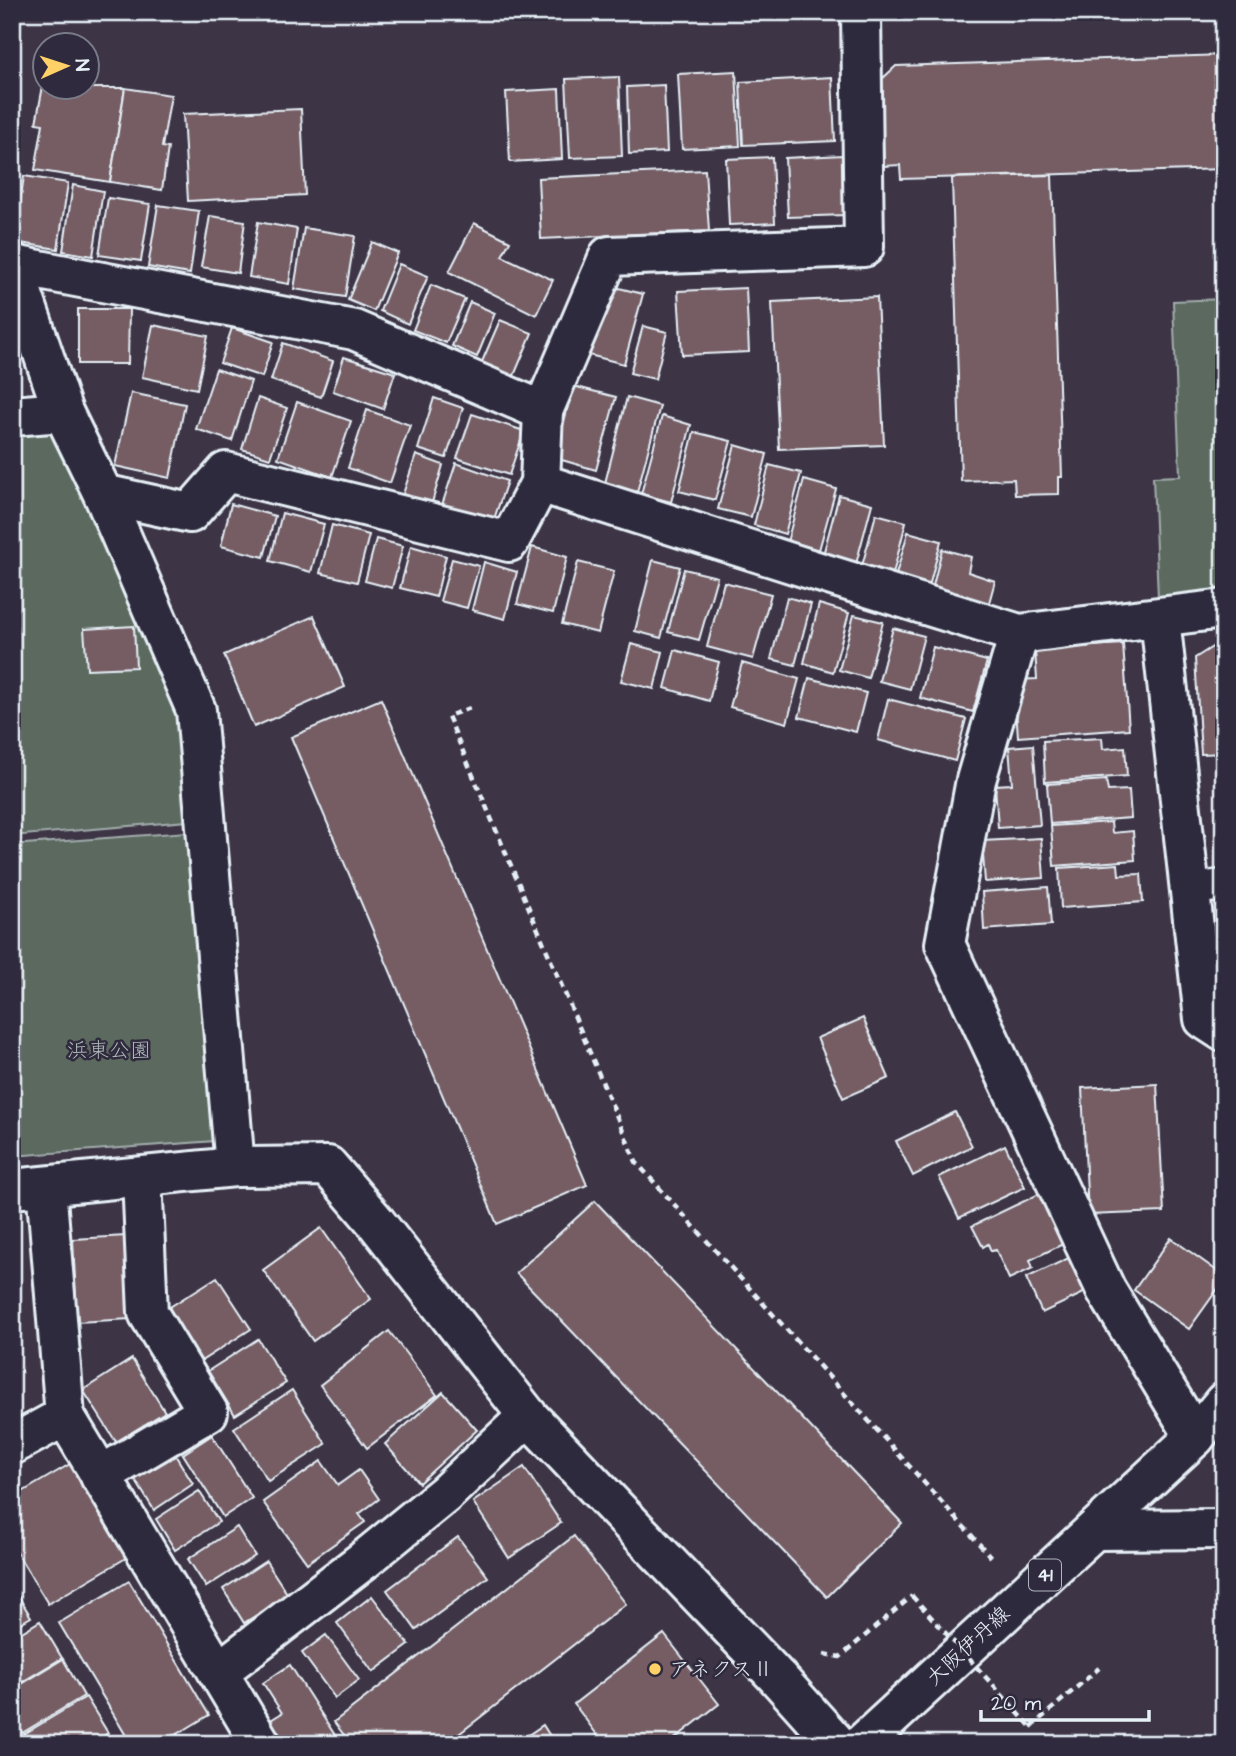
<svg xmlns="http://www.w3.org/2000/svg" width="1236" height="1756" viewBox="0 0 1236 1756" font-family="'Architects Daughter','Klee One',sans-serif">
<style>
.green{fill:#5b695f;stroke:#a2adac;stroke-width:2}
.building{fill:#745d64;stroke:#e8f1f8;stroke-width:2}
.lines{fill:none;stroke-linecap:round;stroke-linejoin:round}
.service-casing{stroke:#e8f1f8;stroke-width:35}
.minor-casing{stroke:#e8f1f8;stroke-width:44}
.primary-casing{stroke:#e8f1f8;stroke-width:44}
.path{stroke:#e8f1f8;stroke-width:4.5;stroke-dasharray:7 5;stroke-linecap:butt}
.service{stroke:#2f2a3d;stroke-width:30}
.minor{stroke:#2f2a3d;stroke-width:38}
.primary{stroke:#2f2a3d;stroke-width:38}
.path-bridge{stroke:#e8f1f8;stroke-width:4.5;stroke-dasharray:7 5;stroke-linecap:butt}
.poi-dot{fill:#ffd166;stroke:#2f2a3d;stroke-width:2.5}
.labels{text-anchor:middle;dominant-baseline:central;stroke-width:5;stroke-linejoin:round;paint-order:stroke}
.shield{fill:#2f2a3d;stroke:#b0b5c0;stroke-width:2}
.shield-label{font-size:19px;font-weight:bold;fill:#e8f1f8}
.park-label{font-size:21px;fill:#b0bbbb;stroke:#2f2a3d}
.street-label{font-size:21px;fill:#e8f1f8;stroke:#2f2a3d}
.poi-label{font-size:21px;fill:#e8f1f8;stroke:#2f2a3d;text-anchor:start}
</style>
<rect width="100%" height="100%" fill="#3d3445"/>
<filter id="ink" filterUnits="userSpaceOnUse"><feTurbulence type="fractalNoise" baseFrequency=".0143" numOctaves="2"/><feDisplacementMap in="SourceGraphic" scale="14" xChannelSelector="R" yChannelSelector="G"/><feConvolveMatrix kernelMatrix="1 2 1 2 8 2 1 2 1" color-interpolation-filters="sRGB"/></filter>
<g filter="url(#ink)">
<g class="green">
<path d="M1224,299V592L1158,598L1153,477L1180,476L1173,301Z"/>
<path d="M41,428L61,441L176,714L187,821L12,836V431Z"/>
<path d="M187,832L215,1141L12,1156V845Z"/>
</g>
<g class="building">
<path d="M1224,55V169L901,179L900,165L884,166L880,81L896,66Z"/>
<path d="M736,71L740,146L682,149L678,74Z"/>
<path d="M619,77L622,156L570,158L566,79Z"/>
<path d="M832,77L835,141L743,145L740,82Z"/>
<path d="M664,85L667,152L629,154L627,87Z"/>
<path d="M43,86L46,88H125L110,182L35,170L43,124L36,123Z"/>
<path d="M125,88L171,95L162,147L168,148L162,190L110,182Z"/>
<path d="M559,89L562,159L510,162L506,92Z"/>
<path d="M301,109L305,195L188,201L183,114Z"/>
<path d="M843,155L846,215L788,217L785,158Z"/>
<path d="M772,157L775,223L729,225L726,159Z"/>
<path d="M705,170L709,231L541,239L538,178Z"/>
<path d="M1052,175L1062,477H1059V494L1015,495L1014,479L961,481L952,178Z"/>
<path d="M24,176L68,183L58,249L14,242Z"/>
<path d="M73,185L103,191L93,256L63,251Z"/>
<path d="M108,198L150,204L141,261L99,255Z"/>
<path d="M158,205L199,211L190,274L148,267Z"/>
<path d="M210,216L245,221L238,273L201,267Z"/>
<path d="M258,222L297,229L289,284L249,277Z"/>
<path d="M474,223L510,241L502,256L553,280L536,315L449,272Z"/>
<path d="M304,228L355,236L345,297L294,289Z"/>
<path d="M372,242L398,253L374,311L348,300Z"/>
<path d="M399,264L428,276L408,324L380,311Z"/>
<path d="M431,285L465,299L446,343L413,330Z"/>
<path d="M607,285L643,294L624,364L589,355Z"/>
<path d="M746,288L749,352L682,355L678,291Z"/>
<path d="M877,297L884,445L779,449L772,302Z"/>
<path d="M470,302L495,313L477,357L452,346Z"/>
<path d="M78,309H129L128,364H78Z"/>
<path d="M500,320L532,333L513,378L481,364Z"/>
<path d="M153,325L208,336L197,389L142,377Z"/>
<path d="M643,326L667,332L655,379L630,373Z"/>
<path d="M232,328L273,342L262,377L220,363Z"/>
<path d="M283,343L333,361L321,397L271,380Z"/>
<path d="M344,357L395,373L383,409L333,391Z"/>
<path d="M216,369L251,381L232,441L196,429Z"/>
<path d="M573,386L616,397L596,470L555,458Z"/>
<path d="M131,393L185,404L170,478L115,466Z"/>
<path d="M627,397L660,406L637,492L605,483Z"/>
<path d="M258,398L287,408L270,458L242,449Z"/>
<path d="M434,398L463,408L446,458L418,449Z"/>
<path d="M297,402L351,421L332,477L278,458Z"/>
<path d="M367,410L410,425L390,483L348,468Z"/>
<path d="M472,414L524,431L509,475L457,458Z"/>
<path d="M662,416L691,425L671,502L641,494Z"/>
<path d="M694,432L731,441L715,500L679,491Z"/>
<path d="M735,445L767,454L751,517L718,509Z"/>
<path d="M416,455L443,465L431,506L402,497Z"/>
<path d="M456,463L507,481L493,522L442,505Z"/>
<path d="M769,465L801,473L785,534L754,525Z"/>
<path d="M804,480L836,489L819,550L787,542Z"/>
<path d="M839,495L872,504L856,564L823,555Z"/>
<path d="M231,504L275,516L264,557L221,546Z"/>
<path d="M282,513L324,524L311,572L270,561Z"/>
<path d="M876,514L906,522L893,574L862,566Z"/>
<path d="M332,525L369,535L357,582L320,573Z"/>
<path d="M908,532L941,541L929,587L895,578Z"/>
<path d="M376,539L403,546L392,588L365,581Z"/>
<path d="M411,546L446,556L436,597L400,588Z"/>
<path d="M532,547L567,557L553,613L517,604Z"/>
<path d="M942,549L971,557L968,572L995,581L987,610L931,594Z"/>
<path d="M452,559L479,566L467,608L440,601Z"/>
<path d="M653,560L680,567L661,638L635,631Z"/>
<path d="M484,562L517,572L505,619L472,610Z"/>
<path d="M578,562L614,571L598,633L562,624Z"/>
<path d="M684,569L717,577L699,640L668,632Z"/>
<path d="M724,582L771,594L753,659L707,647Z"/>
<path d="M787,597L811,604L795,665L771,659Z"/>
<path d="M819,604L849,613L833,672L804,663Z"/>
<path d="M854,615L883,622L868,678L839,670Z"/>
<path d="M314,616L345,687L254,727L224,655Z"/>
<path d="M134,626L136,667L87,669L84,629Z"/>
<path d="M893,628L924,636L910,689L879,681Z"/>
<path d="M631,644L663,652L654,689L621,681Z"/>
<path d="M1123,644L1129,729L1018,737L1014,680L1037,679L1035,650Z"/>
<path d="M1214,646H1224V753L1201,754L1195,658Z"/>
<path d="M933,647L987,661L973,712L920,698Z"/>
<path d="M675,650L719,662L709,701L665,688Z"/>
<path d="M742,663L799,679L787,723L730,707Z"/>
<path d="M809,678L866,693L856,732L799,717Z"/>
<path d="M381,699L587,1185L497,1224L291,737Z"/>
<path d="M888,699L966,719L955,761L878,740Z"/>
<path d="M1102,738L1103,749L1125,747L1127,776L1045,782L1043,741Z"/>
<path d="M1033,745L1040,825L998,828L995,785L1012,784L1009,747Z"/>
<path d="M1106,780L1108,791L1129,790L1131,818L1050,824L1047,784Z"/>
<path d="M1111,822L1112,833L1133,831L1135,860L1054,866L1051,826Z"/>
<path d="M1041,838L1044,878L985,882L982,841Z"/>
<path d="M1118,864L1119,875L1141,874L1143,902L1061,908L1059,868Z"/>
<path d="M1048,887L1051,925L984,930L982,892Z"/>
<path d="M863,1018L889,1078L843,1098L817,1038Z"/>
<path d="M1157,1084L1164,1212L1088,1215L1082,1088Z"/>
<path d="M955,1112L972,1146L913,1176L896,1141Z"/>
<path d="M1005,1145L1025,1187L959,1218L939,1177Z"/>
<path d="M1041,1193L1065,1243L1030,1260L1033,1268L1009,1279L996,1250L991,1251L988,1244L983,1247L972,1226Z"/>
<path d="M595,1201L902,1523L827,1597L516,1273Z"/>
<path d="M321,1228L371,1299L313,1341L263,1270Z"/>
<path d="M126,1236L131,1319L77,1322L73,1239Z"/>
<path d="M1171,1238L1224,1276V1280L1189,1329L1134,1290Z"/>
<path d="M1073,1256L1090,1290L1042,1313L1026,1278Z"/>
<path d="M217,1277L251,1329L198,1363L165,1310Z"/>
<path d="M389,1331L437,1395L367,1448L320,1385Z"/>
<path d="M258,1339L286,1383L235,1415L208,1371Z"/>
<path d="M132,1359L165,1412L116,1442L83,1390Z"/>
<path d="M292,1390L326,1444L268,1481L234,1428Z"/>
<path d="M443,1392L477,1430L419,1483L385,1444Z"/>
<path d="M212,1435L252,1498L223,1517L183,1454Z"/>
<path d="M174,1453L193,1484L154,1510L134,1478Z"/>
<path d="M321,1461L338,1485L359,1470L379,1499L359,1514L365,1522L307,1563L263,1502Z"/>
<path d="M70,1464L126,1558L48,1604L12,1545V1498Z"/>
<path d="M524,1467L561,1523L509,1558L473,1502Z"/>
<path d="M199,1491L219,1522L175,1550L156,1519Z"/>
<path d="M237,1527L255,1556L206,1587L188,1559Z"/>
<path d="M574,1536L626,1604L446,1744H351L334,1722Z"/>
<path d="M458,1537L488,1577L416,1630L387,1590Z"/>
<path d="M266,1561L288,1595L244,1623L223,1589Z"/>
<path d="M129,1581L209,1715L161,1744H131L59,1623Z"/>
<path d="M12,1586L31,1617L12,1628Z"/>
<path d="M372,1596L409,1645L373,1672L337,1623Z"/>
<path d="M40,1621L62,1658L12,1688V1638Z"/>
<path d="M664,1634L719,1704L668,1744H604L574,1704Z"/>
<path d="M326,1635L359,1680L335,1698L302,1653Z"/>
<path d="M63,1659L84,1696L22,1733L12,1716V1690Z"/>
<path d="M290,1665L338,1740L332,1744H284L269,1721L282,1713L263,1683Z"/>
<path d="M86,1697L108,1733L91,1744H30L24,1734Z"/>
<path d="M543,1725L555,1744H515Z"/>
</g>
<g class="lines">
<defs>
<path id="service" d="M1190,889L1224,885"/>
<g id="minor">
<path d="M12,263L63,412L103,494L196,710L235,1167"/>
<path d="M13,265L354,330L543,411"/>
<path d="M12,416L63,412"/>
<path d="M540,483L816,571L1019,634L1224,609"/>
<path d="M103,494L190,513L226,472L509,542L540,483L543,411L609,256L864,247L861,12"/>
<path d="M1160,618L1204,1019L1224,1032"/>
<path d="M1019,634L976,780L945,944L1106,1290L1195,1437"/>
<path d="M46,1186L65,1416L261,1744"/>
<path d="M12,1189L235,1167L328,1166L375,1221L528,1416L777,1677L837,1744"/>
<path d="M12,1445L65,1416"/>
<path d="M100,1476L208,1412L148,1313L142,1177"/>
<path d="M1095,1530L1224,1529"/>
<path d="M218,1672L364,1560L445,1494L528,1416"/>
</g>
<path id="primary" d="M862,1744L1195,1437L1224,1402"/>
</defs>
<use href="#service" class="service-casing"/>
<use href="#minor" class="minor-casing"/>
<use href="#primary" class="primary-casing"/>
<g class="path">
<path d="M470,708L448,716L636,1162L991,1557"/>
<path d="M824,1654L840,1657L912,1596"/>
<path d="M1031,1727L1099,1668"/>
</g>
<use href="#service" class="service"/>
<use href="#minor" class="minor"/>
<use href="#primary" class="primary"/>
<path class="path-bridge" d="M912,1596L1031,1727"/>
</g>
</g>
<circle class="poi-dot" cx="655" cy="1669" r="7"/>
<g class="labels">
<rect class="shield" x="1029" y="1559.5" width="32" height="31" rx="5"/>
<g class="shield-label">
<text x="1045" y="1575">41</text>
</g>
<g class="park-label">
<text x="109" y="1050">浜東公園</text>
</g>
<g class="street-label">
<text transform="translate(968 1646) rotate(-43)">大阪伊丹線</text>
</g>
<g class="poi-label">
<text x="669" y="1669">アネクスⅡ</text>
</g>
</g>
<rect width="1236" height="1756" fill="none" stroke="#2f2a3d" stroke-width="42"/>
<rect x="21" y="21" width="1194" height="1714" fill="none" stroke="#e8f1f8" stroke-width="2.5" filter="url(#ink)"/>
<g transform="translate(66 66) rotate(87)"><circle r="33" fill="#2f2a3d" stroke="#797a88" stroke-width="2"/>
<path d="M0-5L12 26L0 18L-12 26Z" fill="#ffd166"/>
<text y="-10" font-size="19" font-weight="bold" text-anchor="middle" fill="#e8f1f8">N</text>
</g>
<path d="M981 1710v10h168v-10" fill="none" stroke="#e8f1f8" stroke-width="3.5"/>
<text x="991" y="1710" font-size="21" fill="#e8f1f8" stroke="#2f2a3d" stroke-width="5" paint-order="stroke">20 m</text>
</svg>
